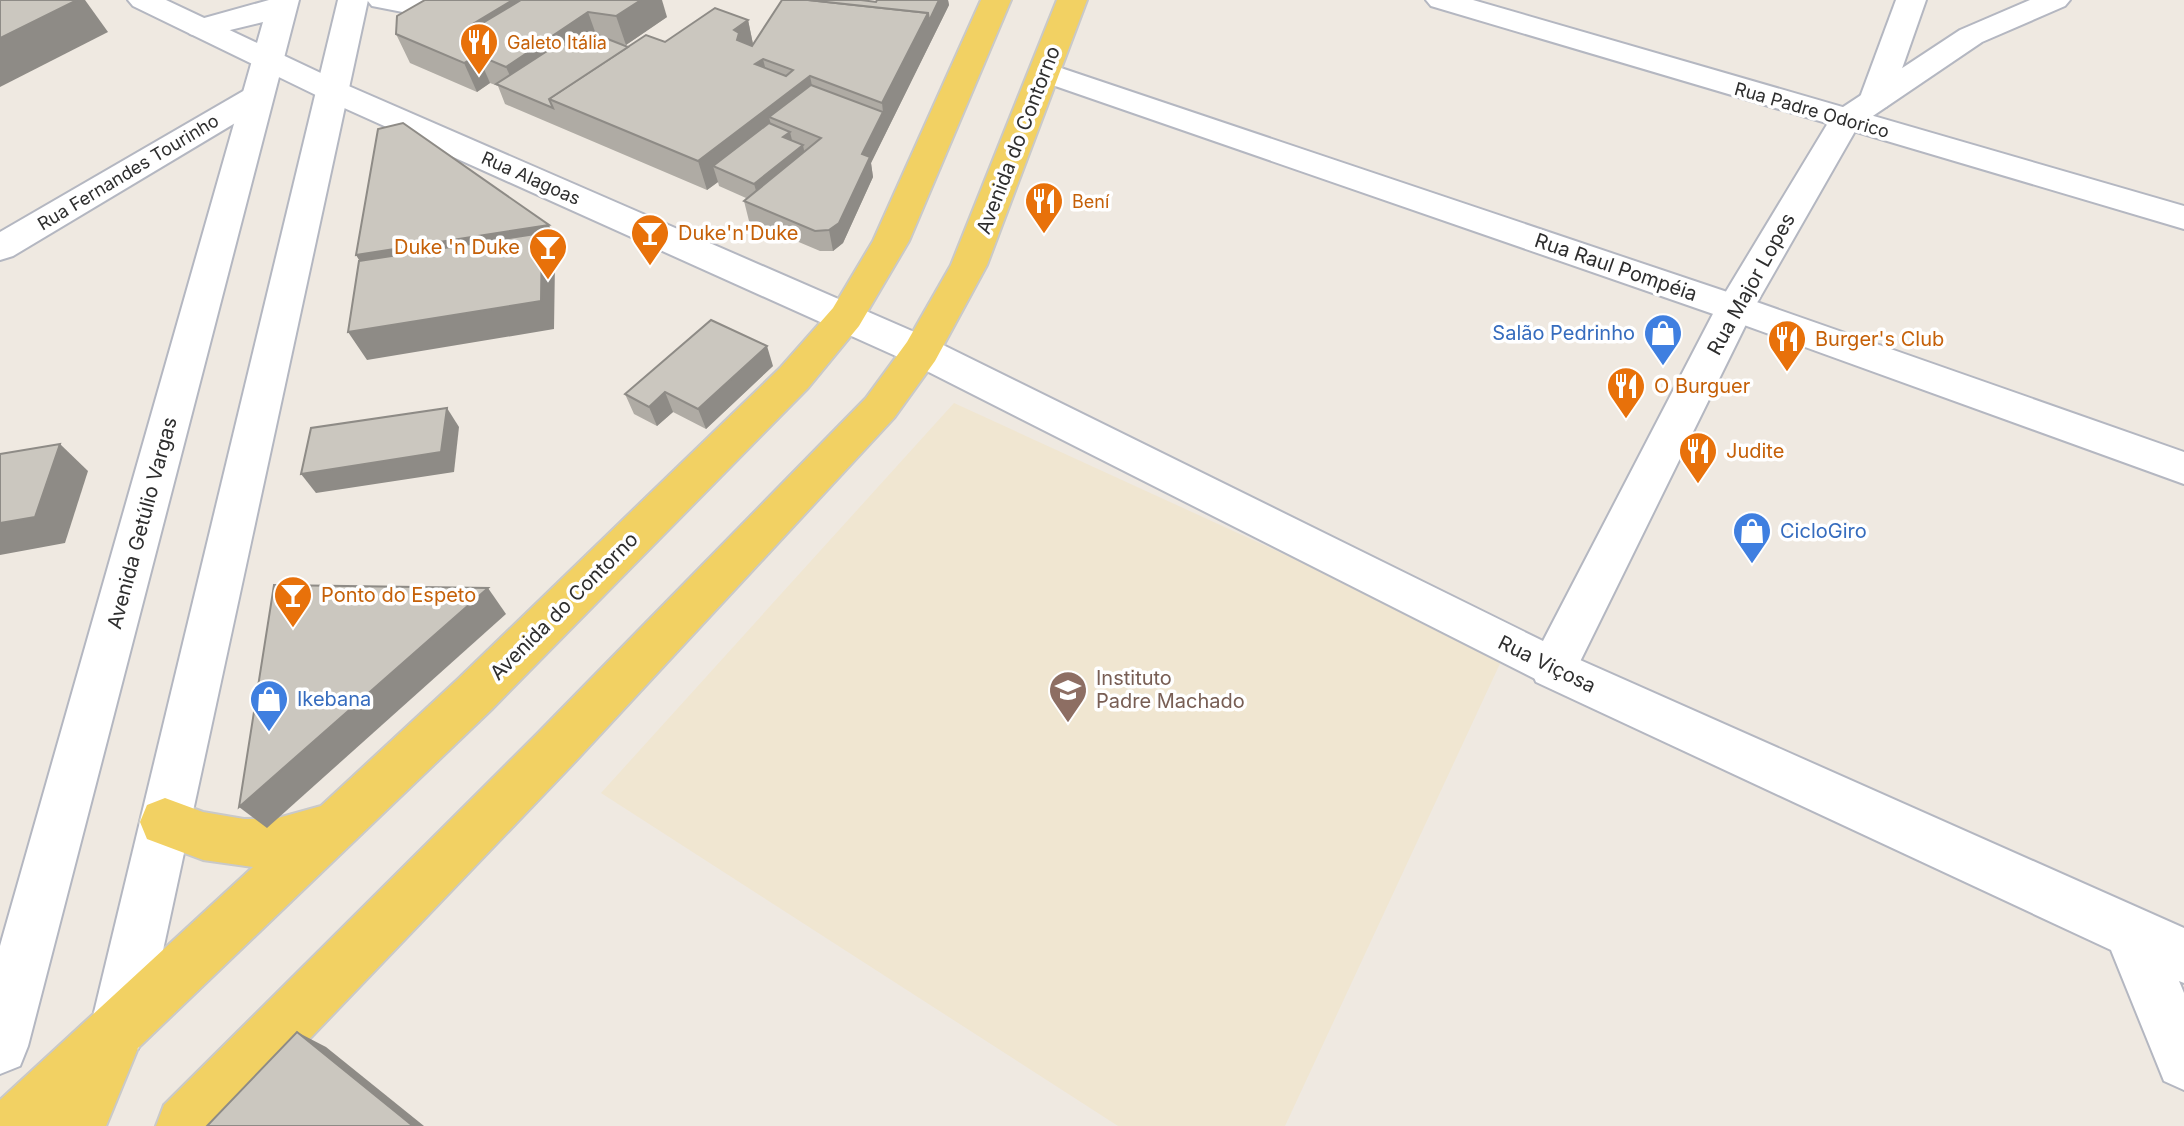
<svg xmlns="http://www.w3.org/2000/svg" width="2184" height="1126" viewBox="0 0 2184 1126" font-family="Inter,sans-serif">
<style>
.education{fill:#f0e6d1}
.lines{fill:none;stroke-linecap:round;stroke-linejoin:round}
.minor-casing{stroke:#b4b7c1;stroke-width:4}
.tertiary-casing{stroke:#b4b7c1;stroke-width:4}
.secondary-casing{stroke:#b4b7c1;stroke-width:4}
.primary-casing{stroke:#c9c9c9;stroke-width:4}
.minor{fill:#fff;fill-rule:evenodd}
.tertiary{fill:#fff;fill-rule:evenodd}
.secondary{fill:#fff;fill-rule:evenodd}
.primary{fill:#f2d163;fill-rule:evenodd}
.wall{fill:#afaba4}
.shaded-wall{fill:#8e8b86}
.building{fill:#cbc7bf;stroke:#8e8b86;stroke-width:2;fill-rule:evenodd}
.labels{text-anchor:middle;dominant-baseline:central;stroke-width:7;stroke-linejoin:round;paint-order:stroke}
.far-food-label{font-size:18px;fill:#c56008;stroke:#fff;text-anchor:start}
.far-street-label{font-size:18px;fill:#2e2e2e;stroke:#fff}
.street-label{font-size:20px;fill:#2e2e2e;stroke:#fff}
.food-label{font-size:20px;fill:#c56008;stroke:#fff;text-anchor:start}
.shop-label{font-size:20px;fill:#366cbe;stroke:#fff;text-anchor:start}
.education-label{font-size:20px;fill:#785e54;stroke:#fff;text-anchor:start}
</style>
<rect width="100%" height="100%" fill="#efe9e1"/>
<path class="education" d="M954,403L1504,655L1285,1126H1118L601,793Z"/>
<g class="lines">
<defs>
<g id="minor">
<path d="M367,0H466L461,6L423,16L372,6Z"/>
<path d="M1426,0H1473L2184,206V229L1431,6Z"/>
<path d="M1896,0H1926L1891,100L1886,107H1864L1859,100Z"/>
<path d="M1046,63L1748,299L2184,452V484L1722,317L1035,79L1030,72L1035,65Z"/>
<path d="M256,87L267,90L272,97L267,104L13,256L0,260V232L245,90Z"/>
<path d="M1553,648L2184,928V983L2179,981L2184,993V1090L2164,1081L2111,950L1536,682L1530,668L1536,654Z"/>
</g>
<path id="tertiary" d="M128,0H166L344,84L935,341L1543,641L1716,308L1834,113L1960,30L2030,0H2070L2065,6L1982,42L1858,126L1754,308L1570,682L1553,688L907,361L322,98L133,6Z"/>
<g id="secondary">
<path d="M269,0H299L28,1046L20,1066L0,1074V946L263,22L201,37L190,34L186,28L190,22Z"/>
<path d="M338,0H368L146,1029L138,1049L118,1057L98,1049L90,1029Z"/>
</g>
<g id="primary">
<path d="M981,0H1011L909,241L859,326L808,388L491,710L138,1048L106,1126H0V1100L253,867L203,860L147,839L140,822L147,805L165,798L203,812L244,819L278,818L321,806L457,680L780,368L833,308L873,241Z"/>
<path d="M1057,0H1087L987,265L935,361L894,418L572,765L226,1126H156L164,1105L538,733L866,398L907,342L951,265Z"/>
</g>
</defs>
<use href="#minor" class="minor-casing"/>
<use href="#tertiary" class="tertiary-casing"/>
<use href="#secondary" class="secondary-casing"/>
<use href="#primary" class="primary-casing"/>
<use href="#minor" class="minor"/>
<use href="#tertiary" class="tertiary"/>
<use href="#secondary" class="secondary"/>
<use href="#primary" class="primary"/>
</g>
<g class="wall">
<path d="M425,0L667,17L626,45L620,44L628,47L665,42L748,20L753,44L876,2L877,0H948L949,5L871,163L873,177L843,243L833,251H820L749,221L744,201L746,198L719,186L718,182L707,190L505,104L498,86L490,83L477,92L410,63L396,34Z"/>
<path d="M773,366L706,429L673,412L657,426L634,414L625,394Z"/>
</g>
<g class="shaded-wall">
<path d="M77,0H85L108,32L0,87V38Z"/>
<path d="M513,0H534L484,54L471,25Z"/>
<path d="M634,0H662L667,17L626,45L616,16Z"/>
<path d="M939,0H948L949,5L871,163L873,177L843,243L833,251L829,230L862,154L883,112L882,103L928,13Z"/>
<path d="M588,12L598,40L517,92L506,67Z"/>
<path d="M748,20L754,49L746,62L734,30Z"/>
<path d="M478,55L490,83L477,92L464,63Z"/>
<path d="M763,59L770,87L755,64Z"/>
<path d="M810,76L816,105L769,117L774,137L713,166L718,182L707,190L698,161Z"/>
<path d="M790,132L795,152L803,145L807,166L760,204L754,184L783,137Z"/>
<path d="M549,225L562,254L553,255L555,262L554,329L367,360L348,332L373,283L356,255Z"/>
<path d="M767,346L773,366L706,429L698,409Z"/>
<path d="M665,392L673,412L657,426L649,407Z"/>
<path d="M447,408L459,427L454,472L316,493L301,474Z"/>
<path d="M60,444L88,471L65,543L0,555V523Z"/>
<path d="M488,588L506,614L267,828L239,807Z"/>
<path d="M297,1032L326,1047L424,1126H413Z"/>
</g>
<g class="building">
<path d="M0,0H77L0,38Z"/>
<path d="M425,0H513L471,25L476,27L521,0H641L616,16L588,12L506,67L478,55L464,63L396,34L397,16Z"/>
<path d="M782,0H808L928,13L882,103L810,76L698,161L549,99L646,35L665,42L715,8L748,20L734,30L739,33L737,40L752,46ZM763,59L793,70L786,76L755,64Z"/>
<path d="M808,0H861L876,2L877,0H939L929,21L928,13Z"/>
<path d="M590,32L628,47L549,99L553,108L496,84L558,44L562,46L580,34Z"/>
<path d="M811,85L883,112L862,154L870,157L839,223L829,230L815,231L744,201L821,138L769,117Z"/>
<path d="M403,123L549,225L356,255L378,129Z"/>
<path d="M769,123L790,132L783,137L803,145L754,184L713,166Z"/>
<path d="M542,233L541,301L348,332L359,261Z"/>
<path d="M711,320L767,346L698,409L665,392L649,407L625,394Z"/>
<path d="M447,408L441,452L301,474L311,428Z"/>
<path d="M60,444L35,517L0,523V454Z"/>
<path d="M274,585L488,588L239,807Z"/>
<path d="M297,1032L413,1126H207Z"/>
</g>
<defs>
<symbol id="restaurant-pin" viewBox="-11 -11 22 30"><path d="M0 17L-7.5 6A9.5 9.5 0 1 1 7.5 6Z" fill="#e8710a" stroke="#fff"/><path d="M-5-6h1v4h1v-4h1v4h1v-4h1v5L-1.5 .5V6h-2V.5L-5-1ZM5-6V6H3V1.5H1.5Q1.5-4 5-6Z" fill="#fff"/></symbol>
<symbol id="bar-pin" viewBox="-11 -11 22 30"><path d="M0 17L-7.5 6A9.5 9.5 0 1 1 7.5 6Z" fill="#e8710a" stroke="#fff"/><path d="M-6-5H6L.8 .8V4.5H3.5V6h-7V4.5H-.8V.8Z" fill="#fff"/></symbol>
<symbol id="shop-pin" viewBox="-11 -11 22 30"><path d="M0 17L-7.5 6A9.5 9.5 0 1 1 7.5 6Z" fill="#3f7fe0" stroke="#fff"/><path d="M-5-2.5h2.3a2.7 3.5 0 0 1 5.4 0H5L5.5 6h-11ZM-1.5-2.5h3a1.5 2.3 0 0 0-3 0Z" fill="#fff"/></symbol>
<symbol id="school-pin" viewBox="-11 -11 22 30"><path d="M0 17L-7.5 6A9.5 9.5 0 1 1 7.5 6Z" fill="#8d6e63" stroke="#fff"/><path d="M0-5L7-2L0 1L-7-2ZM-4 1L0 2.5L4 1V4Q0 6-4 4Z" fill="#fff"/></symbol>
</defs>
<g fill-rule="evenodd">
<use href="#restaurant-pin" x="457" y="20" width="44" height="60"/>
<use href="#restaurant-pin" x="1022" y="179" width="44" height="60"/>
<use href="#bar-pin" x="628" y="211" width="44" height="60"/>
<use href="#bar-pin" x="526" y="225" width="44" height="60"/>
<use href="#shop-pin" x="1641" y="311" width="44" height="60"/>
<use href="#restaurant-pin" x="1765" y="317" width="44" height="60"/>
<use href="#restaurant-pin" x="1604" y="364" width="44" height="60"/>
<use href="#restaurant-pin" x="1676" y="429" width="44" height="60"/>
<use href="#shop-pin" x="1730" y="509" width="44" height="60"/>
<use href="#bar-pin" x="271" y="573" width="44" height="60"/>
<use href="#school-pin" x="1046" y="668" width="44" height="60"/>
<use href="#shop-pin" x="247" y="677" width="44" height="60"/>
</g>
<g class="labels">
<g class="far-food-label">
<text x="507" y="42">Galeto Itália</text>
<text x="1072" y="201">Bení</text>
</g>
<g class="far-street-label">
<text transform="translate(1812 110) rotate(16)">Rua Padre Odorico</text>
<text transform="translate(128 172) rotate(-31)">Rua Fernandes Tourinho</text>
<text transform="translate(531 178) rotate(24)">Rua Alagoas</text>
</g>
<g class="street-label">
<text transform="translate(1018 140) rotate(-69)">Avenida do Contorno</text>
<text transform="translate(1616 267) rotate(19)">Rua Raul Pompéia</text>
<text transform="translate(1751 284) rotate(-61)">Rua Major Lopes</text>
<text transform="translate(142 523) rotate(-75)">Avenida Getúlio Vargas</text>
<text transform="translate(564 606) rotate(-45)">Avenida do Contorno</text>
<text transform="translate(1547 664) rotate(26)">Rua Viçosa</text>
</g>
<g class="food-label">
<text x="678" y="233">Duke'n'Duke</text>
<text x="520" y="247" text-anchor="end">Duke 'n Duke</text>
<text x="1815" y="339">Burger's Club</text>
<text x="1654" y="386">O Burguer</text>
<text x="1726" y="451">Judite</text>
<text x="321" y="595">Ponto do Espeto</text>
</g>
<g class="shop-label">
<text x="1635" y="333" text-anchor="end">Salão Pedrinho</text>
<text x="1780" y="531">CicloGiro</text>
<text x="297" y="699">Ikebana</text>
</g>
<g class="education-label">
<text x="1096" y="678">Instituto<tspan x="1096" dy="23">Padre Machado</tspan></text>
</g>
</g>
</svg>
